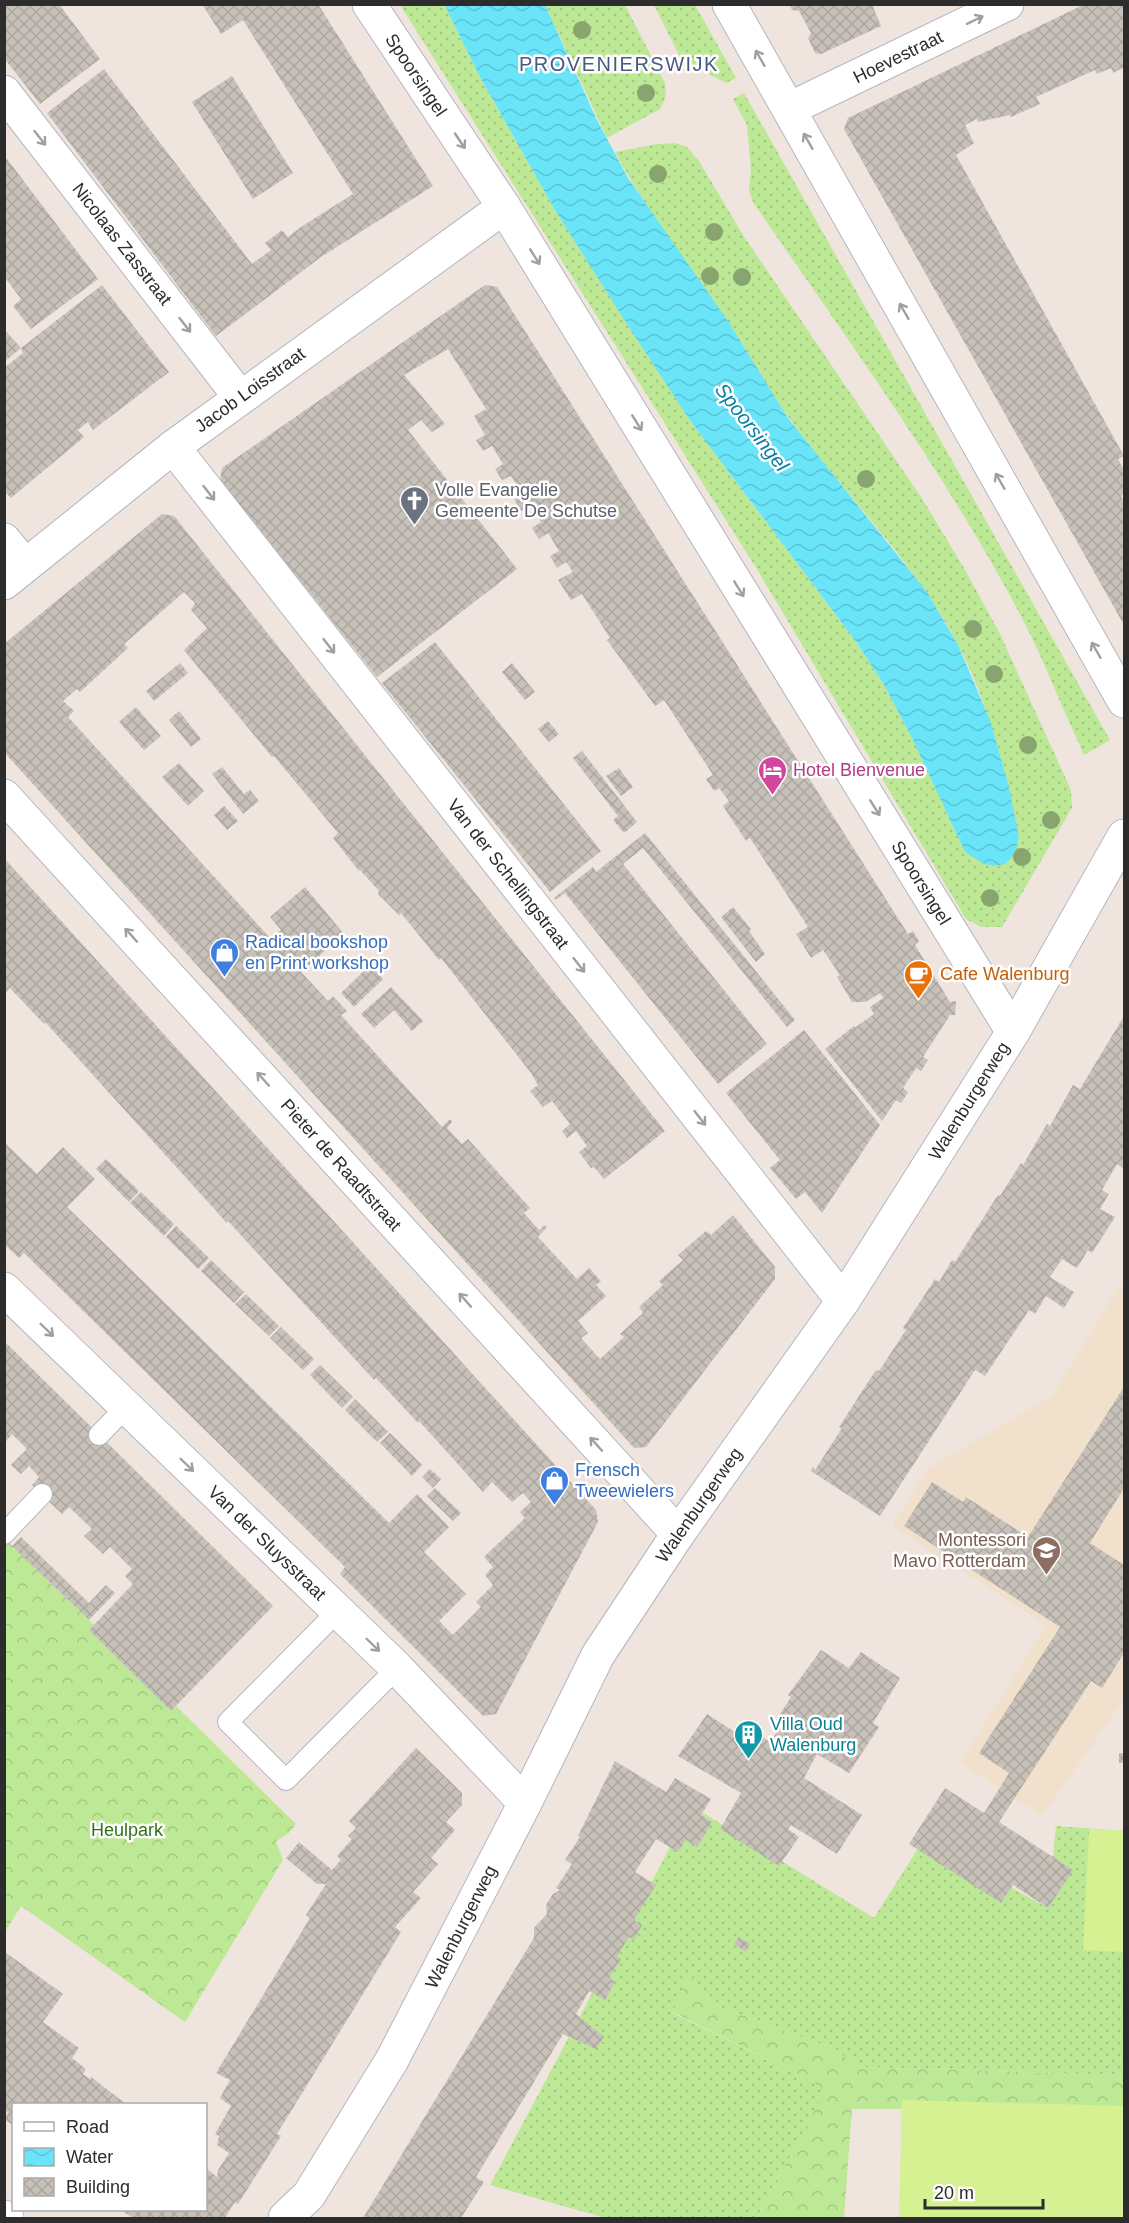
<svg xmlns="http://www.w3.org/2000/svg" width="1129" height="2223" viewBox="0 0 1129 2223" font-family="Helvetica,sans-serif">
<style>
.education{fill:#f1e1cc}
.grass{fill:url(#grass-dots)}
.forest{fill:url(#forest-crowns)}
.pitch{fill:#d5f191}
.water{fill:url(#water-waves)}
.building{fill:url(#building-cross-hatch)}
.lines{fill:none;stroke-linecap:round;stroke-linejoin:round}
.service-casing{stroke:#b2b6c1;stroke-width:22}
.minor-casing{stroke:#b2b6c1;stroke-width:35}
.tertiary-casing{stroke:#b2b6c1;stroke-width:35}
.secondary-casing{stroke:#b2b6c1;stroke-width:35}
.service{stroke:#fff;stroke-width:20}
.minor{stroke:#fff;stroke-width:33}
.tertiary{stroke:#fff;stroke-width:33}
.secondary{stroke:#fff;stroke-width:33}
.tree{fill:#88a56f}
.oneway{stroke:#a0a0a0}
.labels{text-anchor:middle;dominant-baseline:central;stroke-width:5;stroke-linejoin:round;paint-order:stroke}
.street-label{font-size:18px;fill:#2c2c2c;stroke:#fff}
.worship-label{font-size:18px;fill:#5b616d;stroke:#fff;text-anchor:start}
.hotel-label{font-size:18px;fill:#b23c85;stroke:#fff;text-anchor:start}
.shop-label{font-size:18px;fill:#366cbe;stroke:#fff;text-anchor:start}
.food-label{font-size:18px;fill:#c56008;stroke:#fff;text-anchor:start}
.education-label{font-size:18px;fill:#785e54;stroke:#fff;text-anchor:end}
.culture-label{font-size:18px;fill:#0d838f;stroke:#fff;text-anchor:start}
.park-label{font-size:18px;fill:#337115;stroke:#fff}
.neighbourhood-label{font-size:20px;letter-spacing:1.5px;fill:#485a81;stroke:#fff}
.water-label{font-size:20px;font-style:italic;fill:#0480a2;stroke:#fff}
</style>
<defs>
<pattern id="grass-dots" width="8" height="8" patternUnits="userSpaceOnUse" patternTransform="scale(1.5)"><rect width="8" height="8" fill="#bde996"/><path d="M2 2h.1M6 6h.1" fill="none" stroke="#a3c881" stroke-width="1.8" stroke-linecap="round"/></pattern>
<pattern id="forest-crowns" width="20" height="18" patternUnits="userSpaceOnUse" patternTransform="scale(1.5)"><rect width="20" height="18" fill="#bde996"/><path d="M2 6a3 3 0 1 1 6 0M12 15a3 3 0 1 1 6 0" fill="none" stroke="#a3c881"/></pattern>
<pattern id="water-waves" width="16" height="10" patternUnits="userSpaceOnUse" patternTransform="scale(1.5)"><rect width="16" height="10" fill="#69e4f8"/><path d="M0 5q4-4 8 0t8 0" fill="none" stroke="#5bc4d5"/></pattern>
<pattern id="building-cross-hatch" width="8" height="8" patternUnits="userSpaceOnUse" patternTransform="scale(1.5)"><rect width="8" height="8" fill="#c7c1b9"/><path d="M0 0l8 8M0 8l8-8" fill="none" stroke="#aba69f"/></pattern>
</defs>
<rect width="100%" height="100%" fill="#efe5de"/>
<path class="education" d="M1118,1287L1124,1289V1700L1042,1816L960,1763L1046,1625L892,1526L928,1468L1052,1396Z"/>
<g class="grass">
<path d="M400,5H447L446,8L480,77L555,210L689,419L857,643L883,683L913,740L1019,837C1005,771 989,703 957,643C913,560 844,494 789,418C767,388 749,353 728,322C691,265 646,212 615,152L657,144L676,143L687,147L699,161L743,235L923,500L964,568L1000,634L1071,790L1072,808L1002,927H981L966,919L755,566Z"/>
<path d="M545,5H625L665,83L666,96L660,109L607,138Z"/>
<path d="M654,5H695L736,78L726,83L681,59Z"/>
<path d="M744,93L1110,740L1084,755C1063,710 1045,663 1022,618C945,472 846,338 753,202L749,191L751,171L747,125L733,99Z"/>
<path d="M692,1806L874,1918L924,1839L1048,1908L1056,1826L1124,1831V2075L859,2067L834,2049L712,2004L690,1974L673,2013L827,2089L757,2218H605L490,2185Z"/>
</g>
<g class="forest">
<path d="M5,1539L94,1625L171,1711L176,1706L296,1824L289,1833L276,1841L283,1860L185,2022L21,1906L5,1932Z"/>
<path d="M690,1974L712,2004L834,2049L859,2067L1124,2075V2108L852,2109L844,2218H757L826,2089L673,2012Z"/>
</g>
<g class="pitch">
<path d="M1089,1829L1124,1831V1952L1083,1950Z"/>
<path d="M902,2100L1124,2106V2218H899Z"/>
</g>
<path class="water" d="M447,4L545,5L596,118L628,178L728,321L788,418L927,592L958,645L990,720L1009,787L1019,837L1015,854L1005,864L994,866L984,864L965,852L913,740L883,683L857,643L689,419L625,321L555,210L480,77L446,8Z"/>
<g class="building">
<path d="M4,4H59L100,59L40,104L4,58Z"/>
<path d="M202,4H318L433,186L321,257L216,336L47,113L104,69L252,264L271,250L265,243L282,230L288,237L301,227L353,194L243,20L221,34Z"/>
<path d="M789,4H878L873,7L881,26L821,54L815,53L808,38L811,33L799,11L792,10Z"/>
<path d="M1085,4H1124V67L1113,73L1111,68L1097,74L1095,70L1036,97L1040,104L1011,117L1010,115L978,122L977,119L965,125L974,143L956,155L1124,456L1118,459L1124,470V494L1121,496L1124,503V625L844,129L848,118Z"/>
<path d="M232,76L293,173L253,199L192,102Z"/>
<path d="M4,155L98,279L31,329L13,306L21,299L4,276Z"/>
<path d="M102,285L169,372L93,430L88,422L78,430L84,437L11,498L4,491V368L23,353L21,348L4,362V329L21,348Z"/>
<path d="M485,285L497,287L908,934L913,931L919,941L915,945L950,1002L956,1001L955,1015H950L923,1057L928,1060L921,1071L916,1068L903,1088L908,1092L901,1103L896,1100L882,1121L825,1049L854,1026L856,1027L874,1014L870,1007L883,998L880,993L866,1002H852L837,977L840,975L823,950L811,958L796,934L808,927L750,838L746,841L723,806L729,801L719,788L714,791L706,779L713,775L664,700L655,706L607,640L610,638L582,594L571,600L558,580L573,572L566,562L557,568L550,556L559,551L548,533L539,539L532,528L541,522L530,505L521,511L514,499L523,494L511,476L502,480L495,469L503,464L492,446L483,451L476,440L485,435L474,416L486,409L448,349L404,375L445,424L432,432L421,420L408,430L517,569L377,677L220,480L222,468Z"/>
<path d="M162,514L174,516L665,1131L604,1179L594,1167L591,1168L579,1152L587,1146L576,1131L567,1138L562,1131L570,1124L552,1101L543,1107L530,1091L538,1085L531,1073L441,958L439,960L401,913L399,915L378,894L379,891L360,870L359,871L333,838L338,833L274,756L272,757L184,650L207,628L191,610L195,603L184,592L124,644L128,648L80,692L77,689L63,701L74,711L68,717L271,939L281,930L270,917L305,887L344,934L301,972L328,1001L333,996L347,1011L341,1015L442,1127L450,1119L452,1122L447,1128L462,1144L468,1139L530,1208L524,1213L539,1230L545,1225L547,1227L538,1237L577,1279L589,1268L601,1281L596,1285L606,1296L578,1321L588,1333L581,1338L600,1359L624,1337L620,1334L643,1313L639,1307L663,1285L659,1281L683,1260L678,1255L706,1231L711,1235L733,1215L775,1267V1279L646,1447L634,1448L4,752V644Z"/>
<path d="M435,642L601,851L550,892L382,683Z"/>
<path d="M180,663L188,673L154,701L146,691Z"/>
<path d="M512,663L535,692L525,700L502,672Z"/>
<path d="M136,707L161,736L144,750L119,722Z"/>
<path d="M179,711L201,739L191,747L169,720Z"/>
<path d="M548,721L559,734L549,742L538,729Z"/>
<path d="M582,751L637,822L624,833L613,820L618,816L573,758Z"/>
<path d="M179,763L204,791L188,806L162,777Z"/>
<path d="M222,767L244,794L250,790L259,801L243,814L212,774Z"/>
<path d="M619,768L633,787L621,796L606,776Z"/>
<path d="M224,806L238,821L227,830L214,815Z"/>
<path d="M645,833L795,1020L787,1027L643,848L623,864L767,1044L718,1084L565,893L556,900L554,898L593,867L596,872Z"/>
<path d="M4,858L596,1510L598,1522L496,1714L483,1716L340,1574L345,1567L24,1253L19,1258L4,1244V1142L37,1174L63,1147L95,1179L67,1207L108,1247L389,1523L417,1494L449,1527L424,1552L466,1594L439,1621L453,1635L481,1607L476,1602L493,1585L485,1575L493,1567L484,1557L525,1518L520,1512L531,1502L523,1493L512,1502L492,1482L483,1492L419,1421L418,1423L376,1378L374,1380L228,1221L227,1223L45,1022L44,1024L10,988L4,994V976L7,974L4,972Z"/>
<path d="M733,907L751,929L749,931L765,954L756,962L721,917Z"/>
<path d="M370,965L383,979L354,1007L341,993Z"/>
<path d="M391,987L423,1021L412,1031L394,1010L374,1028L361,1014Z"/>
<path d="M1124,1016V1169L1117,1164L1102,1190L1109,1194L1100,1209L1115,1217L1092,1253L1088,1250L1077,1268L1062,1259L1050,1277L1074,1292L1064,1308L1046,1296L1035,1314L1029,1310L985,1376L975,1370L880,1516L811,1471L813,1467L815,1470L842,1428L839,1427L876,1370L879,1371L906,1330L903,1328L935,1279L939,1282L952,1260L955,1262L998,1195L1000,1196L1021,1163L1023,1165L1047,1124L1050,1126L1073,1085L1080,1089Z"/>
<path d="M804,1030L880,1125L822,1213L805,1192L796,1199L770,1168L780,1160L726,1093Z"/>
<path d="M106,1159L139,1191L129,1202L96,1169Z"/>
<path d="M141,1192L174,1224L164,1236L130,1203Z"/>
<path d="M176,1226L209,1258L198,1269L166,1237Z"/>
<path d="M211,1260L244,1292L234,1303L201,1271Z"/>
<path d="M246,1294L279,1326L269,1336L235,1304Z"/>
<path d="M281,1327L314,1359L303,1370L270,1338Z"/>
<path d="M4,1341L273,1606L171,1711L89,1630L133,1584L125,1576L132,1569L110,1547L103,1554L84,1536L92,1529L69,1507L62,1514L32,1485L39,1477L29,1466L21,1474L11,1465L27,1449L12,1434L4,1444Z"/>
<path d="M320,1365L353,1397L342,1408L310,1375Z"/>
<path d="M1124,1387V1488L1090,1543L1124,1565V1653L1102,1688L1091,1681L999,1822L1073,1870L1048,1908L1013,1885L1001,1903L909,1844L945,1788L984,1813L1009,1773L979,1753L1060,1627L904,1526L932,1482L963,1502L966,1497L1028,1537Z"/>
<path d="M355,1399L388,1432L377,1442L345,1410Z"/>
<path d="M390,1433L422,1465L412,1476L380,1443Z"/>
<path d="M430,1469L441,1479L433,1488L422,1477Z"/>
<path d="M435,1488L461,1513L453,1521L427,1496Z"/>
<path d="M21,1537L89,1603L106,1585L115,1593L89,1620L12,1546Z"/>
<path d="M821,1650L849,1668L861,1652L900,1678L873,1723L879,1727L849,1773L817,1754L804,1778L862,1815L837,1854L791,1825L788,1829L799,1837L779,1866L720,1829L741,1793L678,1756L707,1714L738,1734L744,1725L770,1742L779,1729L773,1725L791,1697L788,1695Z"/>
<path d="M416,1748L462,1793V1805L446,1822L455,1830L431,1858L438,1864L413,1892L421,1898L395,1927L401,1932L277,2134L281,2136L238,2204L235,2202L225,2218H133L121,2210H206V2168L217,2177L218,2170L229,2153L217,2145L219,2136L215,2134L231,2106L220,2098L230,2080L216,2073L310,1918L306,1915L326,1884H317L286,1858L299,1842L332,1870L341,1860L337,1856L352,1839L348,1836L356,1828L349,1821Z"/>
<rect x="1119" y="1753" width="5" height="10"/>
<path d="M615,1761L666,1792L675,1778L711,1799L701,1815L712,1822L697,1847L686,1840L678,1852L656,1839L635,1872L656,1885L634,1920L642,1925L634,1940L629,1937L617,1956L621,1959L609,1978L615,1982L605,2000L589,1991L576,2014L604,2037L596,2049L563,2034L476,2177L484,2182L461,2218H363L534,1938V1928L547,1914L546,1905L553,1894L560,1890L556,1888L572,1864L565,1860L580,1837L578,1836Z"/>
<path d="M739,1937L750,1944L746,1952L734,1944Z"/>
<path d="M5,1952L63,1994L43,2022L79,2048L72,2058L86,2069L83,2074L90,2079L91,2077L126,2104H14V2126L4,2119L8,2113L5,2110Z"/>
</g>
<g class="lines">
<defs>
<g id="service">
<path d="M99,1435L126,1407"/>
<path d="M4,1534L42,1494"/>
<path d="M338,1611L228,1722L286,1780L397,1668"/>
</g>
<g id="minor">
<path d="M369,4L504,207L1013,1032"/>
<path d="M729,4L1124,701"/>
<path d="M4,92L240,397"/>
<path d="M789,109L1007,4"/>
<path d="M173,447L843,1301"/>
<path d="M4,540L25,565"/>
<path d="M4,583L173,447L504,207"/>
<path d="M4,796L678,1534"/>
<path d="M4,1289L397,1668L525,1803"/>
</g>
<path id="tertiary" d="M285,2218L309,2195L392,2060L525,1803L598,1655L678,1534L843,1301L1013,1032L1124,836"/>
<path id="secondary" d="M4,2217L7,2218"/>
</defs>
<use href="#service" class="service-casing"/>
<use href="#minor" class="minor-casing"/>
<use href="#tertiary" class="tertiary-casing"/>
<use href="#secondary" class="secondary-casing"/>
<use href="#service" class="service"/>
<use href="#minor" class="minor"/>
<use href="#tertiary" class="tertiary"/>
<use href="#secondary" class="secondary"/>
</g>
<g class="tree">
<circle cx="582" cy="30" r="9"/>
<circle cx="646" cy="93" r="9"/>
<circle cx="658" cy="174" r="9"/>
<circle cx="714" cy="232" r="9"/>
<circle cx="710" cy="276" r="9"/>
<circle cx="742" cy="277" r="9"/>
<circle cx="866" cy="479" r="9"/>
<circle cx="973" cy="629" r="9"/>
<circle cx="994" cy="674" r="9"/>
<circle cx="1028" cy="745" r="9"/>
<circle cx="1051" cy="820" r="9"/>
<circle cx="1022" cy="857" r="9"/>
<circle cx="990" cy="898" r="9"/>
</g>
<defs><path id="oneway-shaft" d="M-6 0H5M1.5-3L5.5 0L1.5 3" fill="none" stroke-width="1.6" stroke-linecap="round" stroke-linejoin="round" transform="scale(1.5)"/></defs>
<g class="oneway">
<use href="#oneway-shaft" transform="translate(975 20) rotate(-26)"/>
<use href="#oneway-shaft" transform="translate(760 58) rotate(-120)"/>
<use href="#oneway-shaft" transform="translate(40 138) rotate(52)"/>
<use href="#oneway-shaft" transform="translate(460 141) rotate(56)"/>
<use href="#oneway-shaft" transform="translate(808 141) rotate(-120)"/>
<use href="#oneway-shaft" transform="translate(535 257) rotate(58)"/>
<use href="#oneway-shaft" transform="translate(904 311) rotate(-120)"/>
<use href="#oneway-shaft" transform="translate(185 325) rotate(52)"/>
<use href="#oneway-shaft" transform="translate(637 423) rotate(58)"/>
<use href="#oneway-shaft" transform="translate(1000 481) rotate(-120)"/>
<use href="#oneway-shaft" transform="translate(209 493) rotate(52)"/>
<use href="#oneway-shaft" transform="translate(739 589) rotate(58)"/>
<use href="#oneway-shaft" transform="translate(329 646) rotate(52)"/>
<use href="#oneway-shaft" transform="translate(1096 650) rotate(-120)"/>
<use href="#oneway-shaft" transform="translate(875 808) rotate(58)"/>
<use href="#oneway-shaft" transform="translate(131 935) rotate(-132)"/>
<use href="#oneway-shaft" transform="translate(579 965) rotate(52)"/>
<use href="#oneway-shaft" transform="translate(263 1079) rotate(-132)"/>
<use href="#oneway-shaft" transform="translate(700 1118) rotate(52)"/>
<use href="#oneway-shaft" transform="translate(465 1300) rotate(-132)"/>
<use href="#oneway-shaft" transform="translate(47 1330) rotate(44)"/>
<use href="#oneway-shaft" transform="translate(596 1444) rotate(-132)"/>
<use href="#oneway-shaft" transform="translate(187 1465) rotate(44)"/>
<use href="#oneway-shaft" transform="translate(373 1645) rotate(44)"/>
</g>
<defs>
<symbol id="church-pin" viewBox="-11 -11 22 30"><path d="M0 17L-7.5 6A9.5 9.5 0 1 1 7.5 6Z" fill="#6b7280" stroke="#fff"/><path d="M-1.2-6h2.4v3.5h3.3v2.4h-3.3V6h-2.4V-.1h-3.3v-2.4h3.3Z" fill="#fff"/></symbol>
<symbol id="hotel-pin" viewBox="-11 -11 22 30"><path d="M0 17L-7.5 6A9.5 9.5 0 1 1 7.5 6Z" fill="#d1479c" stroke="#fff"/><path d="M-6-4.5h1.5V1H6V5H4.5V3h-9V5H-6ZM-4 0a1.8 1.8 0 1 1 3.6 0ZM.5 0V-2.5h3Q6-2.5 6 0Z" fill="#fff"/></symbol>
<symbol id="shop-pin" viewBox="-11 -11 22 30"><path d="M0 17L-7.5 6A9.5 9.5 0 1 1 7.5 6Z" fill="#3f7fe0" stroke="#fff"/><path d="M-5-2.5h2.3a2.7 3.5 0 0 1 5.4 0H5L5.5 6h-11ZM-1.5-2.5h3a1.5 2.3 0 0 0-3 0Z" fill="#fff"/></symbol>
<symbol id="cafe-pin" viewBox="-11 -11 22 30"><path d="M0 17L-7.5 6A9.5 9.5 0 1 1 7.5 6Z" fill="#e8710a" stroke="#fff"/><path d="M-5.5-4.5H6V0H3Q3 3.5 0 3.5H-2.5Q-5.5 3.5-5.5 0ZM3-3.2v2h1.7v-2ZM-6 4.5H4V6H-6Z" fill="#fff"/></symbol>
<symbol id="school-pin" viewBox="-11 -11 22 30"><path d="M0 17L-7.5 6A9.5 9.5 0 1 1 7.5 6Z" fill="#8d6e63" stroke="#fff"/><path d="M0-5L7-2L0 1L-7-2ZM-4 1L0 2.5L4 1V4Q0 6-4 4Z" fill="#fff"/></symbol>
<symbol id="building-pin" viewBox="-11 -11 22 30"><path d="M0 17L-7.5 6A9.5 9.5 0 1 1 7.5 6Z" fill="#0f9aa8" stroke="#fff"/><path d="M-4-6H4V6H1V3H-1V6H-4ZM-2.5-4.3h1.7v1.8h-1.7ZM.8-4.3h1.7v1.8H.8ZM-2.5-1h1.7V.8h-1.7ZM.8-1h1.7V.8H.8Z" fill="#fff"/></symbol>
</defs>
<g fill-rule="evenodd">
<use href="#church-pin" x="398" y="484" width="33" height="45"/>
<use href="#hotel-pin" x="756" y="754" width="33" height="45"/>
<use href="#shop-pin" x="208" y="936" width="33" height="45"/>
<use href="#cafe-pin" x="902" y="958" width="33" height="45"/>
<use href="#shop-pin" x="538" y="1464" width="33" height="45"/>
<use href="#school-pin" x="1030" y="1534" width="33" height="45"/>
<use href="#building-pin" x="732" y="1718" width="33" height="45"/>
</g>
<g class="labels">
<g class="street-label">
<text transform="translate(898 57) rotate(-26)">Hoevestraat</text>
<text transform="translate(416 75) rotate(56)">Spoorsingel</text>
<text transform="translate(122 244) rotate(52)">Nicolaas Zasstraat</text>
<text transform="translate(250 390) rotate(-36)">Jacob Loisstraat</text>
<text transform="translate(508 874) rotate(52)">Van der Schellingstraat</text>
<text transform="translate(921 883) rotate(58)">Spoorsingel</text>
<text transform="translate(969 1101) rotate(-58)">Walenburgerweg</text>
<text transform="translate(341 1165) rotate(48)">Pieter de Raadtstraat</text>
<text transform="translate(699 1505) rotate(-55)">Walenburgerweg</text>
<text transform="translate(267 1543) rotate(44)">Van der Sluysstraat</text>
<text transform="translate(461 1927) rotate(-63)">Walenburgerweg</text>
</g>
<g class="worship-label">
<text x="435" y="490">Volle Evangelie<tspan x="435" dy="21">Gemeente De Schutse</tspan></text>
</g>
<g class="hotel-label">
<text x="793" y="770">Hotel Bienvenue</text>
</g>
<g class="shop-label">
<text x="245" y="942">Radical bookshop<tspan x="245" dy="21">en Print workshop</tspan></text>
<text x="575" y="1470">Frensch<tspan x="575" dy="21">Tweewielers</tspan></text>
</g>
<g class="food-label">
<text x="940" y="974">Cafe Walenburg</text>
</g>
<g class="education-label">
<text x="1026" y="1540">Montessori<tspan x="1026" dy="21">Mavo Rotterdam</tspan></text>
</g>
<g class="culture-label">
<text x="770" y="1724">Villa Oud<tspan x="770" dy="21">Walenburg</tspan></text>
</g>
<g class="park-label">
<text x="127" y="1830">Heulpark</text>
</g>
<g class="neighbourhood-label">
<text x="619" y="64">PROVENIERSWIJK</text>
</g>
<g class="water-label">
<text transform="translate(752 427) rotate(52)">Spoorsingel</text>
</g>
</g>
<rect width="1129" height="2223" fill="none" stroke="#2c2c2c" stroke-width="12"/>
<rect x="12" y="2103" width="195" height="108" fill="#ffffff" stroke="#ababab" stroke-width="1.5"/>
<rect x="24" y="2122" width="30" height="9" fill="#ffffff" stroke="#ababab" stroke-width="1.5"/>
<text x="66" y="2133" font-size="18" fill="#2c2c2c">Road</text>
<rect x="24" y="2148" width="30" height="18" fill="url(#water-waves)" stroke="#ababab" stroke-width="1.5"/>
<text x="66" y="2163" font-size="18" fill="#2c2c2c">Water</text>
<rect x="24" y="2178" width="30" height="18" fill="url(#building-cross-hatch)" stroke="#ababab" stroke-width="1.5"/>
<text x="66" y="2193" font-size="18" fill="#2c2c2c">Building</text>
<path d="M925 2199v9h118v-9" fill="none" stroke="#2c2c2c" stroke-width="3"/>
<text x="934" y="2199" font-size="18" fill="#2c2c2c" stroke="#ffffff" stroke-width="4.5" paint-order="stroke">20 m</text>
</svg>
